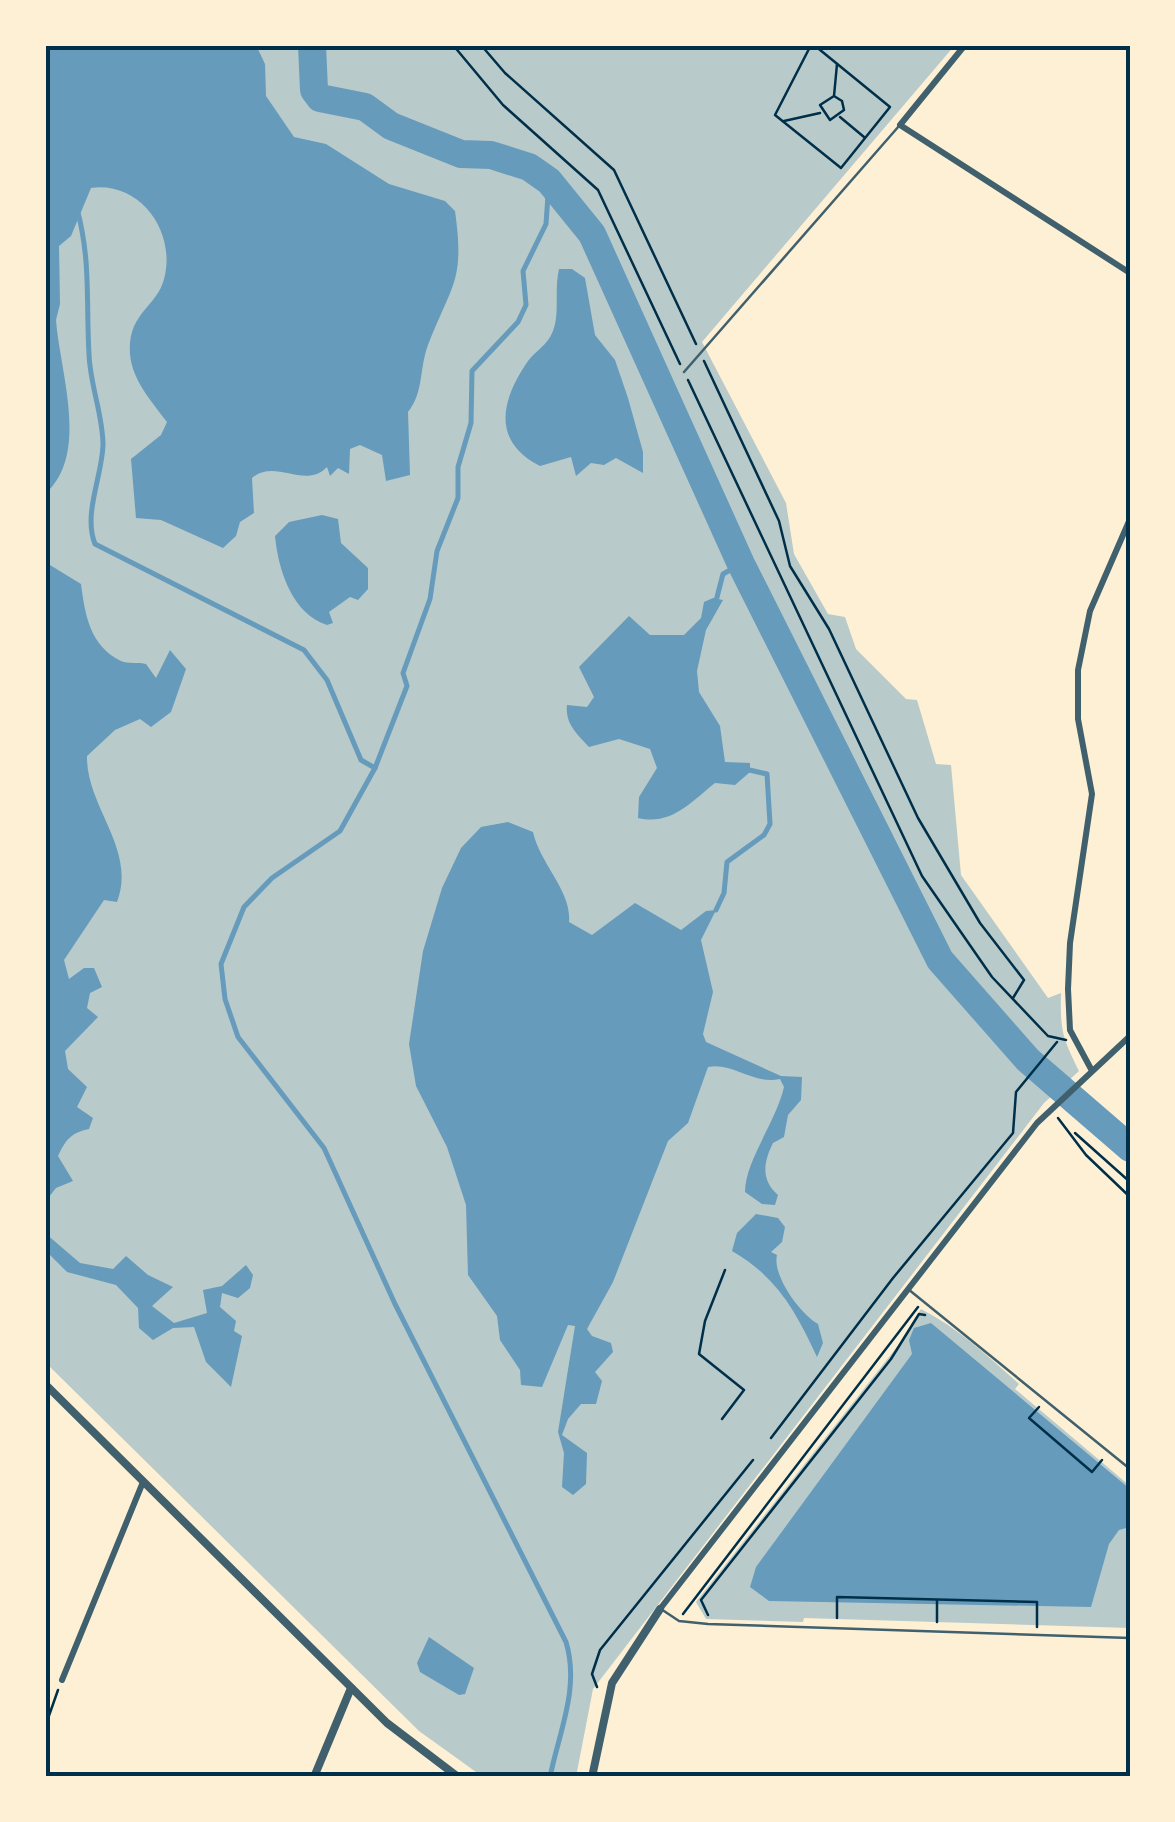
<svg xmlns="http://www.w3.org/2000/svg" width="1175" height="1822" viewBox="0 0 1175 1822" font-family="'Exo 2',sans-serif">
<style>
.green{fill:#b9caca}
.water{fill:#669bbc}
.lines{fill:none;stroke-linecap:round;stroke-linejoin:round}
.stream{stroke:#669bbc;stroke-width:5}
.river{stroke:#669bbc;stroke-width:28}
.path{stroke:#003049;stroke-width:2.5}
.service{stroke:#3f606c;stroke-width:2.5}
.minor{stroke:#3f606c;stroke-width:6}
.tertiary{stroke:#3f606c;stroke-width:8}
.neatline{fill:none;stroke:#003049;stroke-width:4}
</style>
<rect width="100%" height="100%" fill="#fdf0d5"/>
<g class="green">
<path d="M45,45H955L702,342L786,503L794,554L828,614L845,617L856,649L906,699L917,700L936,764L951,765L961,875L1048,998L1061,993C1060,1032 1063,1038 1079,1071L1044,1103L593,1689L576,1777H483L419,1731L45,1362Z"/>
<path d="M921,1309C958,1328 988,1356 1019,1384L1015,1389L1130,1486V1628L804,1618L803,1622L706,1619L696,1602L900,1343Z"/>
</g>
<g class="water">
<path d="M45,45H256L265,64L266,96L294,137L326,144L389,184L445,201L455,211C465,282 452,283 428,345C419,369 424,392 408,412L410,475L386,481L382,455L360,445L350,449L349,474L338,468L330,476L327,467C305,490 275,458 252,478L254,513L240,522L236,536L223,548L161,520L136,518L131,459L161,435L167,422C152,402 132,380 130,354C127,313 157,307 164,279C177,231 139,181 91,188L71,236L59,246L60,304L56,320C60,373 90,454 45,494Z"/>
<path d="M559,269H572L585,278L595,335L615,360L628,398L643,452V473L616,458L604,465L591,463L576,476L571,457L540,466C491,441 501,400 528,361C536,350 547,346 553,331C560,312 554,291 559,269Z"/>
<path d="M322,515L338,519L341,543L368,568V589L358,600L350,597L329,612L333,623L327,625C292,614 278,569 275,536L289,522Z"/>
<path d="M45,562L81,584C85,615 90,646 121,661C128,664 139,662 146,664L156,678L170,650L186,669L171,712L151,727L140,719L115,730L87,756C86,807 137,849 117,902L104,900L64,960L69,979L84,968H94L102,987L90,993L87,1008L98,1017L65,1051L68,1069L87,1087L77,1107L93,1118L89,1129C71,1133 66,1139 58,1156L73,1181L56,1188L45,1202Z"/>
<path d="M713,598L723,600L706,630L697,671L699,692L720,726L725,762L750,763V772L735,785L715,783C691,802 671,826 638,818L639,797L657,768L650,749L619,739L589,747C577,734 565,724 567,705L587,707L594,697L579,667L629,616L650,635H684L701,618L704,602Z"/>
<path d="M508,822L533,832C540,864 572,891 569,922L592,935L635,903L681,930L706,911L716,910L701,940L713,992L703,1034L706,1042L781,1076L802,1077L801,1100L788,1115L784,1137L773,1143C763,1163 761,1180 778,1195L775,1205L762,1204L745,1192C745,1161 776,1122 784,1087L780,1079C753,1085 733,1062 708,1067L688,1123L668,1141L613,1282L587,1329L592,1336L611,1343L613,1352L595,1372L602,1381L596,1404H581L568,1419L562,1435L587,1453L586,1484L573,1495L562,1487L564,1453L558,1432L575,1326L568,1325L542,1387L521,1385L520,1370L500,1340L497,1316L468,1275L466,1205L447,1147L416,1086L409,1044L423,951L442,888L461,848L481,827Z"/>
<path d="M756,1214L778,1218L785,1227L782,1242L771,1252L777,1255C772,1275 800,1314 818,1324L823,1343L817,1357C796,1311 776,1276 732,1251L737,1233Z"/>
<path d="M45,1233L80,1263L113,1269L126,1256L148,1275L173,1287L152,1306L174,1323L207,1313L203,1290L222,1286L246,1265L253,1275L250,1288L238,1298L222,1293L220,1307L236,1321L234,1331L242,1336L231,1387L206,1362L194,1327L173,1328L153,1340L139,1328L138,1308L116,1285L67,1272L45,1250Z"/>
<path d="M931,1323L1130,1489V1527L1119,1530L1109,1544L1091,1607L769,1601L750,1587L756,1567L912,1354L909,1340L914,1328Z"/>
<path d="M429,1637L474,1668L465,1694L459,1695L420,1672L417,1663Z"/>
</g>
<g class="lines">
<g class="stream">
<path d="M77,209C91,259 86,304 89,354C90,385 103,415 103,445C102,477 83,514 95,544L304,650L327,680L361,760L375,768L340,831L272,878L244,907L221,964L225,999L238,1037L324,1148L395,1304L566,1642C580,1688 559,1732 550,1777"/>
<path d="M716,601L723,574L741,564"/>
<path d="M375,768L407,686L403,673L430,599L437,551L458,498V467L471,423L472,371L518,322L526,305L523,271L546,224L549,181"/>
<path d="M716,910L724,893L727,862L764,835L770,824L767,774L745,769"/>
</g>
<path class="river" d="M312,45L314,90L320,98L365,107L391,126L461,154L491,155L529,167L549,181L592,234L741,564L940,960L1028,1060L1130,1148"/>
<g class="path">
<path d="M453,45L503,105L598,190L680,364"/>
<path d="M481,45L505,73L614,170L696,344"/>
<path d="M811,45L775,115L841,168L890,107L814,45"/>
<path d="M834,96L820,105L830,120L844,110L842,101L834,96L837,64"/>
<path d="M840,117L864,137"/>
<path d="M784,121L820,113"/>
<path d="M704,361L779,521L790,566L829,629L918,818L980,923L1024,980L1013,998"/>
<path d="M688,380L922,876L992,977L1048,1036L1066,1040"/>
<path d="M1058,1118L1086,1155L1130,1197"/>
<path d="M1075,1133L1130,1182"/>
<path d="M1039,1407L1029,1418L1092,1472L1102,1460"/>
<path d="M722,1419L744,1390L699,1354L705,1321L725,1270"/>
<path d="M771,1438L893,1278L1013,1133L1016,1092L1057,1042"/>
<path d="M683,1614L918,1307"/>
<path d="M708,1615L701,1600L891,1359L919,1314L925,1315"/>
<path d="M837,1618V1597L1037,1602V1627"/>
<path d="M937,1622V1601"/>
<path d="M597,1687L592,1674L600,1650L753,1460"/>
<path d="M45,1727L58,1690"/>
</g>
<g class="service">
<path d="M684,372L899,126"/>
<path d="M908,1289L1130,1469"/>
<path d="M661,1609L679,1621L708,1624L1130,1638"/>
</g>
<g class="minor">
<path d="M965,45L900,125L1130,273"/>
<path d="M1091,1069L1070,1030L1068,989L1070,943L1092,794L1078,719V670L1090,611L1130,519"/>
<path d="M660,1609L1037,1123L1130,1036"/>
<path d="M62,1680L143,1482"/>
</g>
<g class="tertiary">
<path d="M45,1384L387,1723L458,1777"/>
<path d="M314,1777L351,1688"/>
<path d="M592,1777L612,1683L660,1609"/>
</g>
</g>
<rect width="1175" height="1822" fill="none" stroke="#fdf0d5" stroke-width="95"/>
<rect x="48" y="48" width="1080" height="1726" class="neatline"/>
</svg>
